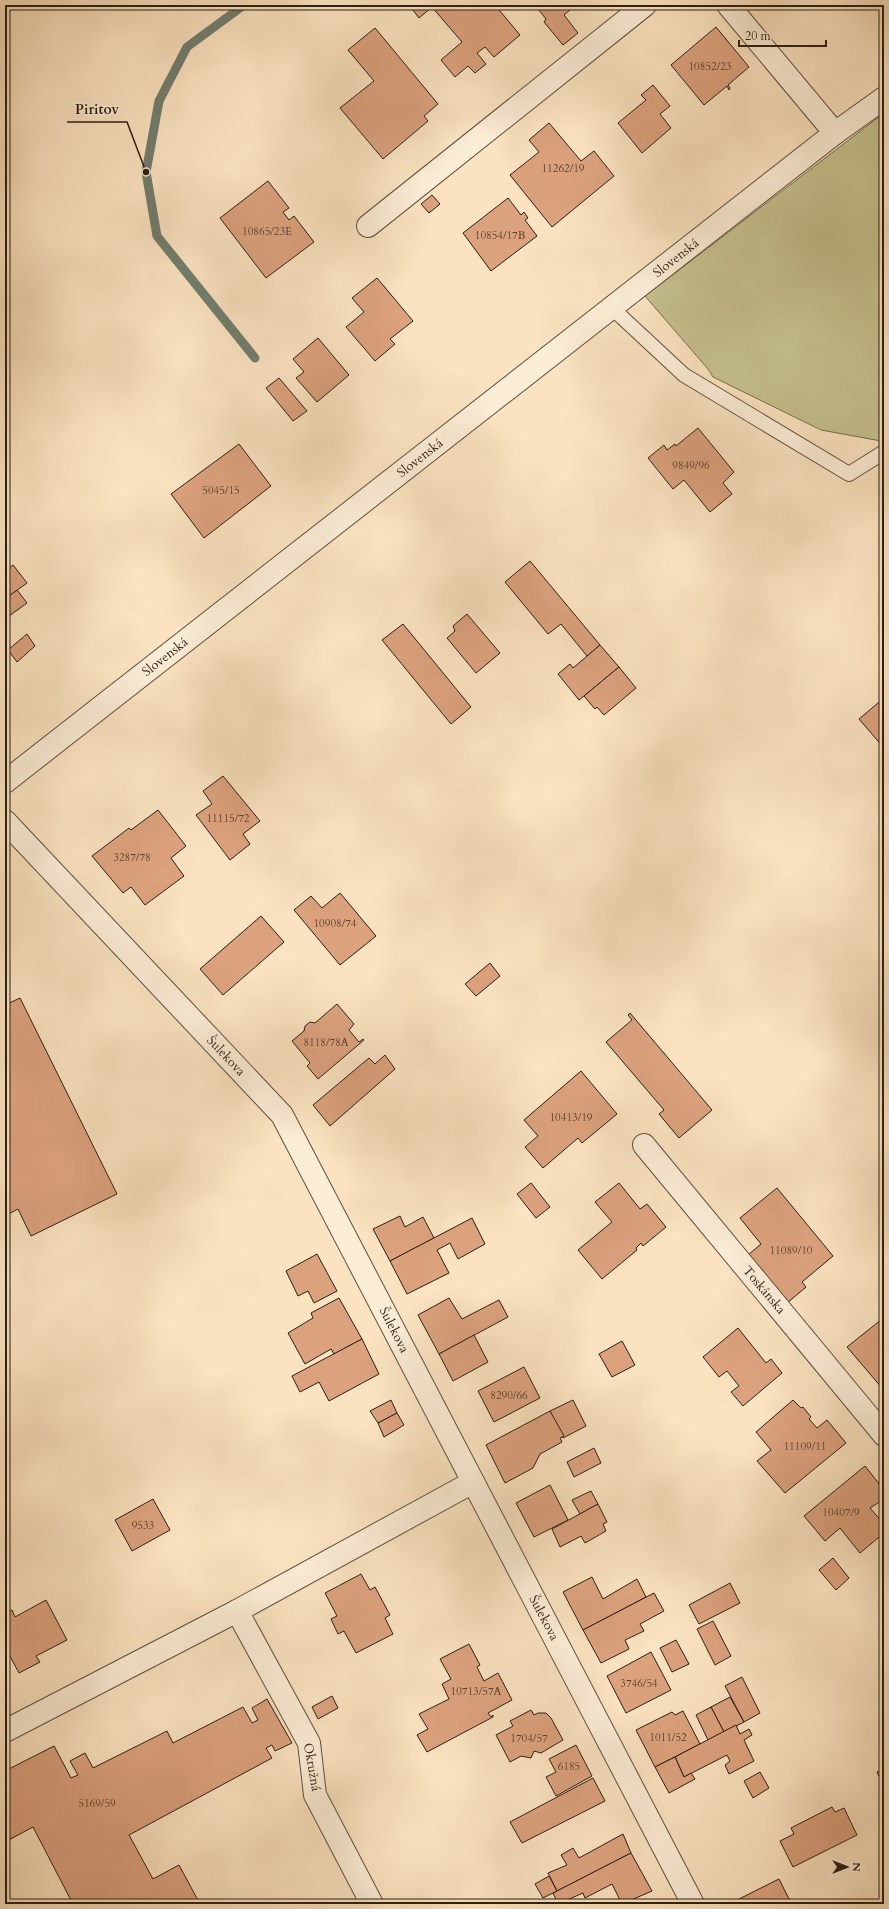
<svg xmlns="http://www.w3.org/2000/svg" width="889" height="1909" viewBox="0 0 889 1909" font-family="Cardo,serif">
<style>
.green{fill:#c5c18e;stroke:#787050}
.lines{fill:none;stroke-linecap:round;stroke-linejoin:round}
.stream{stroke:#717e6f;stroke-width:9}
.building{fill:#dca27e;stroke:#2c1f11}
.service-casing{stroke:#60503d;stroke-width:16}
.minor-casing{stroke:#60503d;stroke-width:24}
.service{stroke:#fcedd7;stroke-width:14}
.minor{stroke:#fcedd7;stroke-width:22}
.labels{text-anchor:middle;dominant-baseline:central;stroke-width:3;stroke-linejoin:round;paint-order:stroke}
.number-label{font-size:11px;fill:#58402c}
.street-label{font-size:13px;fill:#2c1f11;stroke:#fcedd7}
.leader{fill:none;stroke:#2c1f11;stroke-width:1.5}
.callout-dot{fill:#2c1f11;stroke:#fcedd7;stroke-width:1.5}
.callout-label{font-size:14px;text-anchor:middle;font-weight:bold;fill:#2c1f11;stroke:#fcedd7;stroke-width:3;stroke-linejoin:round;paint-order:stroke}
</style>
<rect width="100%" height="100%" fill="#fbe3c1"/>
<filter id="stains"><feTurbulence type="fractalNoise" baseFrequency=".005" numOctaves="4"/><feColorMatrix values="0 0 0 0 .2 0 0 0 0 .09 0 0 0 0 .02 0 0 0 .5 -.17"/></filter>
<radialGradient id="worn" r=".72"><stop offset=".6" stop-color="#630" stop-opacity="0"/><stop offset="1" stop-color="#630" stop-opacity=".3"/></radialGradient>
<path class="green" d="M884,113V439L881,441L821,430L713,377L708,369L645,296Z"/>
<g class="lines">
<path class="stream" d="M244,5L187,47L159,101L146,172L157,236L255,358"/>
</g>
<g class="building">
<path d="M409,5H495L520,35L494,57L485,47L477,53L486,64L475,73L468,66L455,77L441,60L462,42L432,7L419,18Z"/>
<path d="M535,5H576L564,15L578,33L563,45L544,22L546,19Z"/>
<path d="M716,27L749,67L728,85L730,88L729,90L727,86L704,105L671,65Z"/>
<path d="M375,28L438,104L424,116L428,121L383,159L340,108L374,81L348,50Z"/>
<path d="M653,85L670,106L660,114L671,128L642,153L618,123L646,100L641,95Z"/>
<path d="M549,123L581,161L594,151L614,176L552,227L510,175L539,152L529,140Z"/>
<path d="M268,181L289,208L283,212L289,220L294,216L314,242L266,278L220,218Z"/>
<path d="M432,195L440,204L429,213L421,204Z"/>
<path d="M508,198L521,215L524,212L528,218L525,220L537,236L491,271L463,233Z"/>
<path d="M377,278L413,321L390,339L395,344L375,361L346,327L364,312L352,298Z"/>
<path d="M318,338L349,375L317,402L296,378L304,372L293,359Z"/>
<path d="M279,378L307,411L293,421L266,388Z"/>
<path d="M698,428L734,472L723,483L732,494L710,512L684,480L673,489L648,458L664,445L667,450L675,444L676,446Z"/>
<path d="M239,444L271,486L204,538L171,494Z"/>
<path d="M530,561L600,645L587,656L561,624L548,634L505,582Z"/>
<path d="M13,565L27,583L5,599V571Z"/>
<path d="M17,590L27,603L9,616L5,612V599Z"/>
<path d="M467,614L500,653L476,673L447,638L455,631L453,626Z"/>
<path d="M403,624L471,707L451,724L382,640Z"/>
<path d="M27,634L35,646L17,662L8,650Z"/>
<path d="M600,645L619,667L579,700L558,674L570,664L573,668Z"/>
<path d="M619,667L636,688L604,715L597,707L595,709L584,696Z"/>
<path d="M884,698V748L859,719Z"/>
<path d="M223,776L260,821L243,834L250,844L230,860L196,815L212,804L203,791Z"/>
<path d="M158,810L186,846L171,858L184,876L145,905L131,887L123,893L92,856L129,828L131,830Z"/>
<path d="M340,893L376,936L340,965L294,910L311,896L322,908Z"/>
<path d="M261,916L284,942L223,995L200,969Z"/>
<path d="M490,963L500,976L476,996L465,984Z"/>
<path d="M20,998L117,1194L31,1236L18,1209L5,1216V1005Z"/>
<path d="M337,1004L354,1024L349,1030L359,1042L363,1039L364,1040L318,1079L307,1066L310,1063L292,1041L304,1031L305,1026L310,1022L315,1023Z"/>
<path d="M630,1013L712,1110L679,1138L659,1114L664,1110L606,1042L632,1020L628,1015Z"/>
<path d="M385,1055L395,1069L330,1126L313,1105L369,1058L375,1064Z"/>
<path d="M581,1071L617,1114L582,1143L578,1138L543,1168L525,1147L538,1136L524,1120Z"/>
<path d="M531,1183L550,1207L536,1218L517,1194Z"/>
<path d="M619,1183L640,1209L647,1204L666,1227L643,1246L641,1243L636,1248L637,1250L602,1279L578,1250L612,1222L595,1202Z"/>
<path d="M777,1188L833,1256L802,1282L806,1287L786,1304L747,1256L761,1244L740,1218Z"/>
<path d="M400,1216L405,1227L423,1217L434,1238L390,1261L373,1229Z"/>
<path d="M472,1218L485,1244L458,1259L450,1243L437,1250L449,1273L407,1294L390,1261Z"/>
<path d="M317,1254L337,1291L314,1303L308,1291L298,1296L286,1271Z"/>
<path d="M339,1298L362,1339L334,1354L331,1349L305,1364L288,1333L313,1318L311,1313Z"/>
<path d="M449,1298L462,1319L499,1300L508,1317L439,1354L418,1315Z"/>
<path d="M882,1319L884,1321V1386L882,1388L847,1347Z"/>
<path d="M738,1328L766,1363L771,1359L782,1373L743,1406L731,1392L739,1386L727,1371L719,1377L703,1357Z"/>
<path d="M474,1335L488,1362L453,1381L439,1354Z"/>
<path d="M362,1339L379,1374L329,1401L319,1382L300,1392L292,1376Z"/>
<path d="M622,1341L635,1365L612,1377L599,1354Z"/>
<path d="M524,1367L540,1398L494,1422L478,1391Z"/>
<path d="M391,1400L397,1413L378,1423L370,1411Z"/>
<path d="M573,1400L586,1426L563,1438L550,1411Z"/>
<path d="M793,1400L801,1408L803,1407L811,1417L809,1419L817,1428L827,1420L846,1443L785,1493L757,1461L771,1450L756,1432Z"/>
<path d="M550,1411L564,1436L560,1438L562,1442L540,1454L533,1468L505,1483L486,1445Z"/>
<path d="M397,1413L404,1425L384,1437L378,1423Z"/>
<path d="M594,1448L601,1463L574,1477L567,1462Z"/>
<path d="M865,1466L884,1490V1499L870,1508L884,1524V1533L860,1553L840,1528L825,1541L804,1516Z"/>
<path d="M550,1485L568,1520L534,1537L516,1503Z"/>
<path d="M591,1491L598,1504L580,1514L572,1500Z"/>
<path d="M153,1499L170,1530L132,1551L115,1520Z"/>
<path d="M598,1504L607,1522L603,1524L606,1531L585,1543L581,1536L560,1547L552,1529Z"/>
<path d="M833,1558L849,1578L836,1590L819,1570Z"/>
<path d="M361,1574L370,1590L375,1587L390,1615L385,1618L393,1634L356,1653L344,1631L338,1634L331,1619L337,1616L325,1593Z"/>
<path d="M592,1577L603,1599L637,1579L646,1597L583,1630L563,1592Z"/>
<path d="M730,1583L740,1603L699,1624L689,1605Z"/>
<path d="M654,1593L664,1611L640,1624L644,1631L625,1640L629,1649L601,1663L583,1630Z"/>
<path d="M46,1600L67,1640L36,1656L40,1662L19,1673L5,1647V1614L12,1610L15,1617Z"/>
<path d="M713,1621L731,1656L715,1665L697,1629Z"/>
<path d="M676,1640L689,1664L672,1672L660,1648Z"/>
<path d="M469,1644L480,1665L477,1667L484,1681L498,1673L512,1700L488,1713L491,1717L493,1715V1717L427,1752L417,1735L428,1729L419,1714L449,1699L442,1684L451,1679L440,1659Z"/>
<path d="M651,1652L671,1690L626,1713L607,1676Z"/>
<path d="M742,1677L760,1713L744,1722L725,1686Z"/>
<path d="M5,1683L9,1691L5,1693Z"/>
<path d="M332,1696L338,1708L318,1719L312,1707Z"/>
<path d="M730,1697L744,1722L724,1732L711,1707Z"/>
<path d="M267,1699L292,1743L275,1751L272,1745L266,1748L272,1758L129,1835L153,1879L179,1865L200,1904H73L33,1827L5,1842V1771L54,1746L71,1778L78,1775L70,1761L85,1753L93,1768L167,1731L173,1743L243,1707L252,1723L258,1720L252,1708Z"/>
<path d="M711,1707L724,1732L708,1740L696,1715Z"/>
<path d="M531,1710L534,1715L538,1713H546L551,1718L563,1740L541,1753L534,1751L531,1758L521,1756L510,1762L496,1735L513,1726L510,1721Z"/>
<path d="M683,1711L700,1744L655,1767L636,1730L672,1712L675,1715Z"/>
<path d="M736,1725L740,1734L749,1729L752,1735L744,1740L754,1761L729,1774L725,1765L730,1761L727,1755L684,1777L675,1757Z"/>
<path d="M576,1745L592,1776L556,1796L546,1777L556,1772L549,1759Z"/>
<path d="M675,1757L684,1777L691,1773L695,1779L669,1793L655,1767Z"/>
<path d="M884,1769V1784L883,1785L877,1772Z"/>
<path d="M760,1772L769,1788L753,1798L744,1781Z"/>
<path d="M593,1778L605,1801L522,1843L510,1822Z"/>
<path d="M832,1807L835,1812L844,1808L857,1835L793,1867L780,1841L794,1834L791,1828Z"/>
<path d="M623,1834L631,1853L557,1891L548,1873L567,1865L561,1855L573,1848L579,1858Z"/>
<path d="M631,1853L652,1891L622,1904L612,1884L585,1898L583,1893L558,1904L553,1893Z"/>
<path d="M549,1876L557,1891L543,1898L535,1884Z"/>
<path d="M779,1879L789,1899L778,1904H729Z"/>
</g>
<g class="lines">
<defs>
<path id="service" d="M612,308L684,375L849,474L884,452"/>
<g id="minor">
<path d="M728,5L835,133"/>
<path d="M368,226L645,5"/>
<path d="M5,782L835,133L884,98"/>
<path d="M5,821L282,1115L693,1904"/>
<path d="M644,1145L884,1435"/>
<path d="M237,1611L309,1743L315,1795L372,1904"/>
<path d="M5,1731L237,1611L473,1482"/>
</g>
</defs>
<use href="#service" class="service-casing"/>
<use href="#minor" class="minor-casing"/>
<use href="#service" class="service"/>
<use href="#minor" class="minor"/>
</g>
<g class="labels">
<g class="number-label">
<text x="710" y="66">10852/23</text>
<text x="563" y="168">11262/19</text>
<text x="267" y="231">10865/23E</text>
<text x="500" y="235">10854/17B</text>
<text x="691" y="465">9849/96</text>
<text x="221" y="490">5045/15</text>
<text x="228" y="818">11115/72</text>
<text x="132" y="857">3287/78</text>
<text x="335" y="923">10908/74</text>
<text x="326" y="1042">8118/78A</text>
<text x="571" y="1117">10413/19</text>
<text x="791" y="1250">11089/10</text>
<text x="509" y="1395">8290/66</text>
<text x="805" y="1446">11109/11</text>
<text x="841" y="1512">10407/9</text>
<text x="143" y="1525">9533</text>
<text x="639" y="1683">3746/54</text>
<text x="476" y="1691">10713/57A</text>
<text x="668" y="1737">1011/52</text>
<text x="529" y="1738">1704/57</text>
<text x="569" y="1766">6185</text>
<text x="97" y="1803">5169/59</text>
</g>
<g class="street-label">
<text transform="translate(676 258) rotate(-38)">Slovenská</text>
<text transform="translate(420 458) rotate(-38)">Slovenská</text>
<text transform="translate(165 657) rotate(-38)">Slovenská</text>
<text transform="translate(226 1056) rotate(47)">Šulekova</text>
<text transform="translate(764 1290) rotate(50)">Toskánska</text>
<text transform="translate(394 1330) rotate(63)">Šulekova</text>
<text transform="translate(544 1618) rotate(62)">Šulekova</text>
<text transform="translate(312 1767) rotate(80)">Okružná</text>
</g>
</g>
<path class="leader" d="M146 172L127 122H67"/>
<circle class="callout-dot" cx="146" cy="172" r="4"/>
<g class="callout-label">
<text x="97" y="114">Piritov</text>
</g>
<rect width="889" height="1909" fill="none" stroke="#fbe3c1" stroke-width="20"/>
<rect x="6" y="6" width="877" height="1897" fill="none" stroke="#2c1f11" stroke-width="2"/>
<rect x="10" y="10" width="869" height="1889" fill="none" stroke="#2c1f11"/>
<g transform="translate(847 1867) rotate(90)" stroke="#fcedd7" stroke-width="3" paint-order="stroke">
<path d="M0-3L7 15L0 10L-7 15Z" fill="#2c1f11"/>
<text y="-6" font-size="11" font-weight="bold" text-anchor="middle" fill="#2c1f11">N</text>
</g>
<path d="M739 40v6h87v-6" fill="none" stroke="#2c1f11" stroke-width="2"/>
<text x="745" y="40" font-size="12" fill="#2c1f11" stroke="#fcedd7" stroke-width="3" paint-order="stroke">20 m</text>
<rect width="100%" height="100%" filter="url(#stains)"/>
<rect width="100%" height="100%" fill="url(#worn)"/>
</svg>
